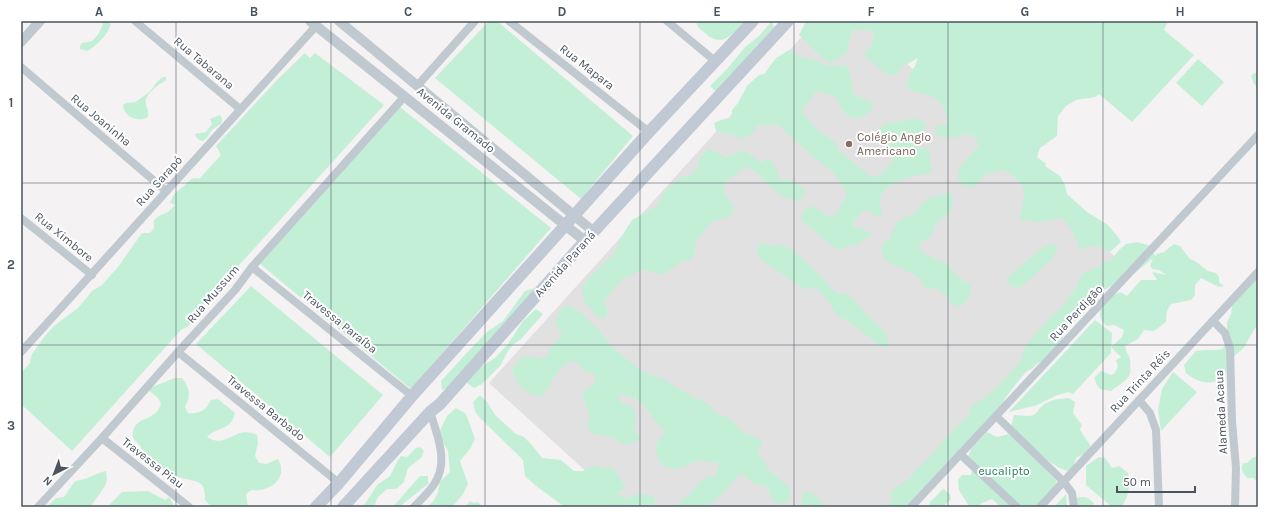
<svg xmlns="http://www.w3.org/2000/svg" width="1279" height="528" viewBox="0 0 1279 528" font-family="Karla,sans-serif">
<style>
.education{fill:#e2e1e1}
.green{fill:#c4efd7}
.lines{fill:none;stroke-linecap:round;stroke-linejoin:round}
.minor{stroke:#c1c9d0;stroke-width:8}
.tertiary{stroke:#c1c9d0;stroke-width:10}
.secondary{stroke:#c1c9d5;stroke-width:12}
.grid{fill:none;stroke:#4a545f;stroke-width:1;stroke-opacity:0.55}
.education-dot{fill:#8d6e63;stroke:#fff;stroke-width:1.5}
.labels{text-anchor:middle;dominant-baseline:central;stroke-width:4;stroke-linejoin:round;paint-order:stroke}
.street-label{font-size:12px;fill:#4a545f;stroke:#fff}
.education-label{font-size:12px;fill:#785e54;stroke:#fff;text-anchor:start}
.park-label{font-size:12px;fill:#1b8054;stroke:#fff}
.neatline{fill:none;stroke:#4a545f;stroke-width:1.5}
.grid-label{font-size:13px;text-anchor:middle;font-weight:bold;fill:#4a545f}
</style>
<rect width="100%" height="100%" fill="#f4f2f2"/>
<path class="education" d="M816,21H861L1125,266L901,507H625L489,383Z"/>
<g class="green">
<path d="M104,21L111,24C108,34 96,47 87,51L80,49V46L82,43L92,41L95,38L99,33Z"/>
<path d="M489,21H497L633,136L581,199L435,78Z"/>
<path d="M696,21H745C733,34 722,49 705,33C700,29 697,27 696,21Z"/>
<path d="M772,21L774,27L716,92L710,86L728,68L745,47L759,36Z"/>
<path d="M806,21H1168L1164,30L1194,55L1132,122L1099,94L1095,97L1076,100L1066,106L1058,116L1057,136L1040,148L1037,157L1046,164L1045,166L1060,176L1065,185L1067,194L1087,212L1108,225L1118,237L1121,242L1110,252C1101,245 1090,244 1081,250L1069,226L1062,218L1038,222L1020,220C1020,208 1029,195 1021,184C1017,178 1009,175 1005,169L985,175L973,188L963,185L957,177L961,165L979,145L974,136L966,133L955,138L937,136L936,126L945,124L949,120C947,114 942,102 936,99C926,93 915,94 906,87L910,73L915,66L918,58L902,67L895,75L886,74L864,55L873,42L874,32L854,29L848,43L847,53L841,57L830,63L817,53L799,35Z"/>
<path d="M789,50L804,58L813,59L827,66L847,65L852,82L853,93L875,105C867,115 864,118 851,118L841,109L837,99L833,96L819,91L816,92L806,104L802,112L818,130L836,143L838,150L872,177L882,174L894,159L893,153L877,141L871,134L885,124L917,118L926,124L925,133L913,141L919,148H927L931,151L929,154L932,172C917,176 883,181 880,199C879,206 879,209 884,214L878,217L865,210C859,213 855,220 852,227L861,228L872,234L857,245H851L840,250L834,247L800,219L807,207H815L828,216H835L847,195L845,188L832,171L815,158L777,124L765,126L760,123L751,135L741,139C733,134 725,134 716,131L714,123L724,119L732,117V110L738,103L747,86L759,75L764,74L776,58Z"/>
<path d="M305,53L310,58L315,53L384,105L204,304C201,317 193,324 181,330L72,451L21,404V373L30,363V361L32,354L45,336L54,326L78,308L92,291L102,285L118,267L142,233H150L154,228V220L159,216L168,212L175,205L170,203C174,190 183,189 191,179L198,178L199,179L221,155L216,146L278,79Z"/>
<path d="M1198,59L1224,82L1202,106L1176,83Z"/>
<path d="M1254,73H1258V87L1254,84L1251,76Z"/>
<path d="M163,77H166V80C159,85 144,93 146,104C147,109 149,111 148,117C146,118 144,119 142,119C134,121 123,114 123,105C128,101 133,104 137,101C141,98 147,94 150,91C155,86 156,81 163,77Z"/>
<path d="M400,107L551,228L411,389L259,263Z"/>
<path d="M220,115C222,118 223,121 221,124C219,126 215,127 213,129C208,134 209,138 202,141C198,139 196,138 195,134L206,132L212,124L210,119Z"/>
<path d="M708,149L718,152L725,158L742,150L754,157L761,163L769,158L777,170L779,180L788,179L804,188L805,196L799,201L781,196L754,170L746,166L724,183V192L734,208L730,216L710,223L695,243L696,249L692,259L682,261L665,274H659L646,270L637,271L635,274L622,279L604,301L608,310L606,317H597L584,300L582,290L586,281L609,258L613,256L622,236L632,220L657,206L664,192L677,179L690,175L697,170L700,157Z"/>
<path d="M949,192L954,197C951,210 952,214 938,220L930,237L919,244L920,250C929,257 936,259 946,264C957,271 956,281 971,283C971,294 969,302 959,307L950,303L948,297L936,288L928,289L923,285L920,278L898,266L890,263L883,257L882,245L889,239L892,232L898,221L905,217L913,216C925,198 929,198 949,192Z"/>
<path d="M762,241C765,243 768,245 771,246C776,247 781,243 786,246C806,258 821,278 838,294L845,293L857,302L865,313L884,331L890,347L877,344L852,324L837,315L826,298L817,289L803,288L761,260L756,252Z"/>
<path d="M1137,242L1151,246L1155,256L1157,254L1164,252L1174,244L1180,246L1190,259L1195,261L1208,271L1216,273L1219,277V282L1224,286L1219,287L1201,278L1195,285V295L1191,300L1171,304L1167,311L1166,322L1154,331L1144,330L1138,339L1125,346L1127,353L1130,358C1130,363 1131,369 1130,374C1128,380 1116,387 1111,391L1100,389L1097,385L1094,378L1101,371L1111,375L1115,373L1118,366L1116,360L1121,357L1112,348V346L1122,337L1124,330L1114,325L1107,326C1098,321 1098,307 1106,300C1109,297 1116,294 1120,292L1127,296L1141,280H1157L1152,272L1166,275L1159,270L1152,269L1150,266L1153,258L1135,273H1132L1106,289L1096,290L1086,303L1070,320L1059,346L1045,361L1038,363L1032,369L1025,372L1004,400L1003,406L907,507H884L888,505L892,499L891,492L901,483L907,481L918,468L925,462L956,427L968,416L971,407L998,387L1022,359L1023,350L1037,332L1065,303L1077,285L1081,276L1086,272L1098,267L1104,262L1111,261L1118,251L1126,244Z"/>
<path d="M1051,243L1058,247L1052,259L1020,288L1010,286L1006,278C1022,267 1034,252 1051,243Z"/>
<path d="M1258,276V325C1251,332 1250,338 1245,346C1242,351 1236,353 1232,359C1229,364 1228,370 1224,375C1214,388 1196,382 1186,373L1184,365L1196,351C1205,349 1214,351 1223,349L1227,340V322L1231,314L1232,306Z"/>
<path d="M251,286L383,395L330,457L196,344Z"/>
<path d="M534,288L530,296L451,387L442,390L441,381L475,344L487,332L503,321L525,291Z"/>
<path d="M568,305L580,312L599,330L612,347L643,372L663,379L696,399L708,403L715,412L730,419L744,433L763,441L758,450L761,458L766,464L768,470L780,479L791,489L788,502L781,504L774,502L766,486L753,483L742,474C733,477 734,484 727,489C722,494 711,505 705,507C699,509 674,507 667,507L676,505L688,496L703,479L714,476L719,467V463L707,462L699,460L676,470L663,466C656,453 651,446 664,435L663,429L656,422L648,410L635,398L618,393L621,402L635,409L636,421L634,431L642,438C621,451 626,441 607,436C601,434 596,436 591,433L587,424L590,416L582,395L588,388L594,384L596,376L581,369L579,364L572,361C553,368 554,385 540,397C524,392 518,386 512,370L518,361L525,356L545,359L550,349L562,335L556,324L559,311Z"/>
<path d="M536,309L543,314L521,339L514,344L508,351L500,366L482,384L474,388L467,383L472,372L495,358L508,344L523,321Z"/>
<path d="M1095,320L1112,333L1111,353L1073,394L1068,392L1055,396L1037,405L1009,412Z"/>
<path d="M1173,372L1197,392L1161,431L1158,410L1162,389Z"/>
<path d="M175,378H182C190,388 191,396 185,407L188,413C200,414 205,411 211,400L218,399L235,413C231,431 218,426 207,437C227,450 235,424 257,435L258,443L255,456L259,463L266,464L278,459C289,478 270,492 252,490L246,494L248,507H212L205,500C205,495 205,489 202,485C197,480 188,480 181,478C173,475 163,471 156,466C151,463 146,458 143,453C142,451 141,447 140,445C136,440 131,439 133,432C136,415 157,422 161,403L158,398L147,389Z"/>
<path d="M480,395L487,402L496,416L516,434L524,437L531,444L542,458L561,460L574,471H583L593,466L613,468L626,488L617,493L625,499C636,493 646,491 656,499L653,507H585V506L565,507L536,486L525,476L523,460L480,418L475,411L473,402Z"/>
<path d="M1069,398L1075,402L1073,413L1082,425L1080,429L1083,435L1091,446L1086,453L1076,458L1073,468L1068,471C1053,468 1021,439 1011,427L1014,415C1019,415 1029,417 1033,415C1037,414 1038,409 1042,406C1050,399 1059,399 1069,398Z"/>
<path d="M456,408L466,414L475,439L470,449L460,461L468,484L463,494L452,507H428L434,500L438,492L440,482L450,472L448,451L442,441L440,430L447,416Z"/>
<path d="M987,432L997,437L1009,434L1057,481L1054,488L1037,507H1001L992,499L982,503L978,507L969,506L959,490L958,480L962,475H971L972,468L968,457L972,447Z"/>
<path d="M420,447L424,451L421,458L408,468L404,482L396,489H387L378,497L375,504L372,507H363L377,485L390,476L397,462L401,456L407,457L416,448Z"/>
<path d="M1258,456V482L1253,478H1247C1243,472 1239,469 1244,463H1247L1252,458Z"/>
<path d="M1099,457L1105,458L1112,468L1119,466L1128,473C1130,486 1129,498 1121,507H1112L1086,485V466Z"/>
<path d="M106,471L107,479L105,486L90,507H47L56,498L64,497C68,493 69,488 73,484C76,479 79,481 84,479C92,477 97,473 106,471Z"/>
<path d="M420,476H428V484L399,507H393Z"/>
<path d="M943,489L950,494L951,499L943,507H929L930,502Z"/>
<path d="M148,491L165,500L169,497L175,507H110V504L122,492Z"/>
<path d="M804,491L813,494L826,507H802L801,502Z"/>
<path d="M1066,494L1067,507H1054Z"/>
<path d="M1083,497L1088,498L1094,503L1092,507H1075V498Z"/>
<path d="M470,501L474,503L478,502L483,507H465Z"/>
</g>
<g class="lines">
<g class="minor">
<path d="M135,21L240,109"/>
<path d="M509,21L649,132"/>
<path d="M667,21L715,61"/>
<path d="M21,67L166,191"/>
<path d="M417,86L475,21"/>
<path d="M21,218L92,275"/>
<path d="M252,267L412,396"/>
<path d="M1213,321L1225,333L1230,348L1232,421L1236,468L1235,507"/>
<path d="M21,352L316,26"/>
<path d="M178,352L339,483"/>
<path d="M1139,400L1150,413L1156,430L1159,507"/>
<path d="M996,416L1064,482L1072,493L1074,507"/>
<path d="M102,438L189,507"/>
<path d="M960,454L1017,507"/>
<path d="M38,507L102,438L178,352L235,290L252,267L405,96"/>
<path d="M414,507C421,499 431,491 436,481C448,460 437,434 430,412"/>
<path d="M911,507L1258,135"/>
<path d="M1040,507L1258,272"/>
</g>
<g class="tertiary">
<path d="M310,21L585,241"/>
<path d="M339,21L594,232"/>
<path d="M21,42L40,21"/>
</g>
<g class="secondary">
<path d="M316,507L339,483L412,396L649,132L753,21"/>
<path d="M343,507L430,412L440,404L585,241L788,21"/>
</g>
</g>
<path class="grid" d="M176,21V507M331,21V507M485,21V507M640,21V507M794,21V507M948,21V507M1103,21V507M21,183H1258M21,345H1258"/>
<circle class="education-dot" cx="849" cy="144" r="4"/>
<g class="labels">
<g class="street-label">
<text transform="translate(204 63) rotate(40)">Rua Tabarana</text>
<text transform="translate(587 67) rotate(38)">Rua Mapara</text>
<text transform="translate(101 120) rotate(40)">Rua Joaninha</text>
<text transform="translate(456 120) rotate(39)">Avenida Gramado</text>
<text transform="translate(159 181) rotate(-48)">Rua Sarapó</text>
<text transform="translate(64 237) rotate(39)">Rua Ximbore</text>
<text transform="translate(565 264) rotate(-48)">Avenida Paraná</text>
<text transform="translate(213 294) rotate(-49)">Rua Mussum</text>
<text transform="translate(1076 313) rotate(-47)">Rua Perdigão</text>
<text transform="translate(340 322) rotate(39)">Travessa Paraíba</text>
<text transform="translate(1140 381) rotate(-47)">Rua Trinta Réis</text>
<text transform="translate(266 408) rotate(39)">Travessa Barbado</text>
<text transform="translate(1221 412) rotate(-93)">Alameda Acaua</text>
<text transform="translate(153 463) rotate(38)">Travessa Piau</text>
</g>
<g class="education-label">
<text x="857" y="137">Colégio Anglo<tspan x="857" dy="14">Americano</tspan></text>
</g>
<g class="park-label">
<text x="1004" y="471">eucalipto</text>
</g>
</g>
<rect width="1279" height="528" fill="none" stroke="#ffffff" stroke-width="44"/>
<g transform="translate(54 474) rotate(222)" stroke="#ffffff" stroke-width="3" paint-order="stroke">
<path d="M0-3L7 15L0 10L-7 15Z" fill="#4a545f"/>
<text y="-6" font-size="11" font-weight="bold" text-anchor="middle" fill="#4a545f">N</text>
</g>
<path d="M1117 486v6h78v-6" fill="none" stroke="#4a545f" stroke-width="2"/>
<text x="1123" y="486" font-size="12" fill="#4a545f" stroke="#ffffff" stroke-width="3" paint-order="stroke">50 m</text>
<rect x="22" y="22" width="1235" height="484" class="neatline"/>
<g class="grid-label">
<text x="99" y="16">A</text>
<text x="254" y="16">B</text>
<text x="408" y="16">C</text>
<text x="562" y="16">D</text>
<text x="717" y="16">E</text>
<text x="871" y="16">F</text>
<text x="1025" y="16">G</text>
<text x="1180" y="16">H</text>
<text x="11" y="107">1</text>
<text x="11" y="269">2</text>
<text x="11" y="430">3</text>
</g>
</svg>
